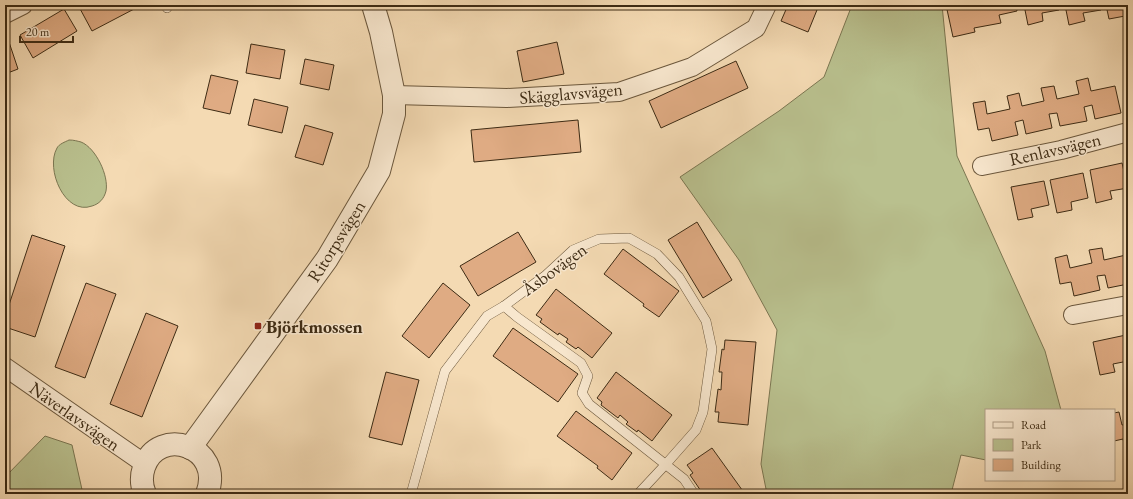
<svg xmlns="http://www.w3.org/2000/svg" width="1133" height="499" viewBox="0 0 1133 499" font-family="'EB Garamond',serif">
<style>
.green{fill:#b9c08e;stroke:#7b7651}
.building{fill:#dfab83;stroke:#3d2b14}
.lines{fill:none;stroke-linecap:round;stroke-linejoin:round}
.service-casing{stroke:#6b573c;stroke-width:10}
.minor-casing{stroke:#6b573c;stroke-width:20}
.tertiary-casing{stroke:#6b573c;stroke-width:24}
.service{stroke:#f8e7ce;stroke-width:9}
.minor{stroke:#f8e7ce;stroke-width:18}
.tertiary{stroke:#f8e7ce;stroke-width:22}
.poi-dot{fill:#8f2418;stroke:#f8e7ce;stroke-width:1.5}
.labels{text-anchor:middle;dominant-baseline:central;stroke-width:3;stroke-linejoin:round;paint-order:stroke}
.street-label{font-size:18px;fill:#3d2b14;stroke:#f8e7ce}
.poi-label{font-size:18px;font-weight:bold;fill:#3d2b14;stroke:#f8e7ce;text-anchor:start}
</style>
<rect width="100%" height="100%" fill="#f4dab3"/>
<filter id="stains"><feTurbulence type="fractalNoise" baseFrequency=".005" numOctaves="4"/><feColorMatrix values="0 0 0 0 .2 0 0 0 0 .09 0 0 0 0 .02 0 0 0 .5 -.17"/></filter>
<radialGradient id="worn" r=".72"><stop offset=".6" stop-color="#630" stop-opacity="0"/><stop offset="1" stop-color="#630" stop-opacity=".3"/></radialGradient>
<g class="green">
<path d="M852,5H942L957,156L1045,351L1061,410H986V460L961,455L951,494H767L761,464L777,330L739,260L680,177L779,111L824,77Z"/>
<path d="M69,140C74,140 77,141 81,142C96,148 109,176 106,191C104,199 99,204 92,206C65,216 45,169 57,148C59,144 65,142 69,140Z"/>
<path d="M45,436L72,445L83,494H5V477Z"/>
</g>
<g class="building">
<path d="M78,5H134L136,8L92,31Z"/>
<path d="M788,5H819L808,32L781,21Z"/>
<path d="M946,5H1016L1017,11L999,15L1001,23L974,28L975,32L953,37Z"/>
<path d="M1024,5H1058L1059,10L1042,13L1043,21L1028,25Z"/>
<path d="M1065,5H1100L1101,10L1083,13L1085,21L1069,25Z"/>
<path d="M1106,5H1128V7L1123,8L1125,16L1109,19Z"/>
<path d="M64,9L77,31L33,58L20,35Z"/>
<path d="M5,36H7L18,69L5,74Z"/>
<path d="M557,42L564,74L523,82L517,51Z"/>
<path d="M251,44L285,50L280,79L246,73Z"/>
<path d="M305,59L334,65L329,90L300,84Z"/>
<path d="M736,61L748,88L661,128L649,101Z"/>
<path d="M211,75L238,81L230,114L203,108Z"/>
<path d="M1088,78L1091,91L1115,86L1121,113L1095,119L1092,105L1084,107L1087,121L1060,126L1057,113L1049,114L1052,128L1026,134L1023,120L1015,122L1018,135L992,141L989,128L978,130L973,103L985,101L987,114L1010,109L1007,96L1019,93L1022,106L1044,101L1041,88L1054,86L1057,99L1079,94L1076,81Z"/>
<path d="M254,99L288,107L282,133L248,125Z"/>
<path d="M578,120L581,152L474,162L471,130Z"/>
<path d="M305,125L333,133L323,165L295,157Z"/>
<path d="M1122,163L1128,188L1110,191L1112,199L1096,203L1090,170Z"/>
<path d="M1083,173L1088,198L1071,202L1072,210L1057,213L1050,180Z"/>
<path d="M1044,181L1049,205L1031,209L1033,217L1018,220L1011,187Z"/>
<path d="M697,222L732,280L703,298L668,240Z"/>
<path d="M518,232L536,262L478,296L460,266Z"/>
<path d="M32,235L65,246L35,337L5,327V317Z"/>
<path d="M1128,242V284L1108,288L1105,275L1097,276L1100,290L1074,296L1071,282L1060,284L1055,258L1067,255L1070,268L1092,263L1089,250L1102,248L1104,260L1126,255L1124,243Z"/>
<path d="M623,249L679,291L659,317L643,306L644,304L604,274Z"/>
<path d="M86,283L116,294L85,378L55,367Z"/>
<path d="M443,283L470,305L429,358L402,336Z"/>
<path d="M556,289L612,333L592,358L578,347L576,349L566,342L568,339L559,333L558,335L540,322L542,319L536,315Z"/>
<path d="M146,313L178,326L142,417L110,404Z"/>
<path d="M513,328L578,374L558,402L493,356Z"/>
<path d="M1126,335L1128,346V361L1113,364L1115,372L1100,375L1093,342Z"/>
<path d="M725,340L756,342L748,425L718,422L719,412H715L718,389L721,390L722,372H719L722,349L724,350Z"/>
<path d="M386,372L419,380L402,445L369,437Z"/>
<path d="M616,372L672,415L652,441L638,430L637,432L626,424L628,422L620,415L618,418L601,405L602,402L597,398Z"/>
<path d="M576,411L632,453L612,480L597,468L598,466L557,436Z"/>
<path d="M1119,412L1122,425L1128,424V452H1126L1123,439L1114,441V413Z"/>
<path d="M712,448L745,494H707L706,492L703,494L690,475L693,473L687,465Z"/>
</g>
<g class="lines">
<defs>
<g id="service">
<path d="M166,5L167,8"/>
<path d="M504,306L517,317L581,363L588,376L582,393L589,404L684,479L694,494"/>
<path d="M411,494L445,371L487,316L504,306L546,275L573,250L599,239L629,238L657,254L679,277L706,321L712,349L703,412L696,430L666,464L638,494"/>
</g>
<g id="minor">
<path d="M5,14L23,5"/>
<path d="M394,95L507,98L619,92L692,67L756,28L767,5"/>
<path d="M982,166L1061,150L1128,132"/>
<path d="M1073,315L1128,305"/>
<path d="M5,367L145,464"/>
</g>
<g id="tertiary">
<path d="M190,448L327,259L379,171L394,114V95L381,32L373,5"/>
<path d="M145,494C141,485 141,476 144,467C158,425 225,446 207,494"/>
</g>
</defs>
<use href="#service" class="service-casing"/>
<use href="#minor" class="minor-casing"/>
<use href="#tertiary" class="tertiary-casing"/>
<use href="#service" class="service"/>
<use href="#minor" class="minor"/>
<use href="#tertiary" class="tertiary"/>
</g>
<rect class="poi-dot" x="254" y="322" width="8" height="8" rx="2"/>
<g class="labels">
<g class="street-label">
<text transform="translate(571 93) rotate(-5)">Skägglavsvägen</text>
<text transform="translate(1055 149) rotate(-13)">Renlavsvägen</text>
<text transform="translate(336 241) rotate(-58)">Ritorpsvägen</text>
<text transform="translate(554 269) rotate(-36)">Åsbovägen</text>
<text transform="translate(75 416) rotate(35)">Näverlavsvägen</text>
</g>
<g class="poi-label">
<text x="266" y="326">Björkmossen</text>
</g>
</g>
<rect width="1133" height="499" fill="none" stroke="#f4dab3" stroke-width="20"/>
<rect x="6" y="6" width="1121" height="487" fill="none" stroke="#3d2b14" stroke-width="2"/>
<rect x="10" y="10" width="1113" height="479" fill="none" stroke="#3d2b14"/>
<rect x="985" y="409" width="130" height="72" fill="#f8e7ce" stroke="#ad9c84"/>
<rect x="993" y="422" width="20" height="6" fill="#f8e7ce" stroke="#ad9c84"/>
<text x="1021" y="429" font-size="12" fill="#3d2b14">Road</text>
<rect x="993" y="439" width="20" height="12" fill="#b9c08e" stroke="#ad9c84"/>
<text x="1021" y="449" font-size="12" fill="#3d2b14">Park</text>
<rect x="993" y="459" width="20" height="12" fill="#dfab83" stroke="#ad9c84"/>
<text x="1021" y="469" font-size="12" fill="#3d2b14">Building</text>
<path d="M20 36v6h53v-6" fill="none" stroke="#3d2b14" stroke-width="2"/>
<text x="26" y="36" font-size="12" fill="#3d2b14" stroke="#f8e7ce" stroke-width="3" paint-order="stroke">20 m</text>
<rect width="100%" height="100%" filter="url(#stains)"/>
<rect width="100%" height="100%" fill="url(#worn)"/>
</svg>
